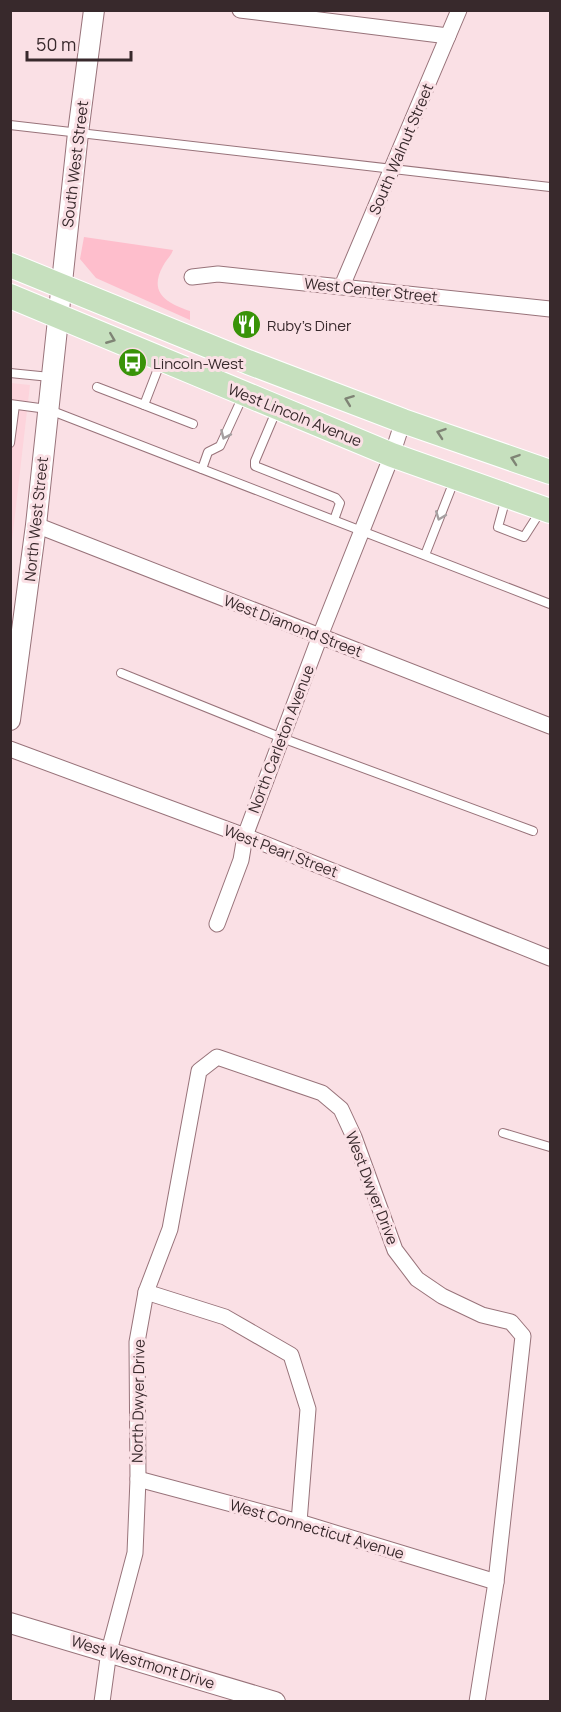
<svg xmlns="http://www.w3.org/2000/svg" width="561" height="1712" viewBox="0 0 561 1712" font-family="Manrope,sans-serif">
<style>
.built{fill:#fdd4dc}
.green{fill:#febecc}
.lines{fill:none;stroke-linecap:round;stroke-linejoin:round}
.service-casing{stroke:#98737a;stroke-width:10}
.minor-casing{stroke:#98737a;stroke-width:17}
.tertiary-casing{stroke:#98737a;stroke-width:22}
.primary-casing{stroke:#fff;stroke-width:26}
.service{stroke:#fff;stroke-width:8}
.minor{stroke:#fff;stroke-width:15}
.tertiary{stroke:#fff;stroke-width:20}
.primary{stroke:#c6e0be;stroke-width:24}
.oneway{stroke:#7f8475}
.oneway2{stroke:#a59fa0}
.labels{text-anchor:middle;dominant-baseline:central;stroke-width:6;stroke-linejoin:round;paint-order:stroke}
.street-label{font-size:15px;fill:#38292c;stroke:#fae0e5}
.poi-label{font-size:15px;fill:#38292c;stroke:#fae0e5;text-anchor:start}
</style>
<rect width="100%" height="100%" fill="#fae0e5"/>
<path class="built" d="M11,383L30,385L11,550Z"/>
<path class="green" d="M84,237L173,250C171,256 166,260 163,266C148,293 167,303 190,311V320L96,278L80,259Z"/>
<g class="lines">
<defs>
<g id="service">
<path d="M10,125L550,187"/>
<path d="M10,373L50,377"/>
<path d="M97,387L144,405L161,361"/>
<path d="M10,404L47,409L550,604"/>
<path d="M144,405L193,424"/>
<path d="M277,409L255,461V466L336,498L340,503L334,520"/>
<path d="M10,443L15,405"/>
<path d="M202,469L208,452L220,446L243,396"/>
<path d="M506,498L498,527L524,537L540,512"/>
<path d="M425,555L454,481"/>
<path d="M121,673L282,738L533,831"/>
<path d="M503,1133L550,1147"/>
</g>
<g id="minor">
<path d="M240,10L448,36"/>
<path d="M192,277L218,274L550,309"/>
<path d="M342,286L459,10"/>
<path d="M36,525L550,726"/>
<path d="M10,749L245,836L550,958"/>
<path d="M217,924L241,860L245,836L320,636L392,455L403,421"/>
<path d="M146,1292L225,1317L291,1355L308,1409L299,1522"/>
<path d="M138,1479L299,1522L496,1582"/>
<path d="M102,1702L109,1651L135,1553L138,1479L137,1342L146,1292L170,1229L199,1071L217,1057L322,1093L341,1109L354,1137L395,1250L417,1279L442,1296L482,1315L511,1322L523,1336L496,1582L477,1702"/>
</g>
<g id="tertiary">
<path d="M10,720L36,525L78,133L94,10"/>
<path d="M10,1623L275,1702"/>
</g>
<g id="primary">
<path d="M10,265L248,362L403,421L550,472"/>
<path d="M10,296L392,455L550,511"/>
</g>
</defs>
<use href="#service" class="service-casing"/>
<use href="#minor" class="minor-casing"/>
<use href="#tertiary" class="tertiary-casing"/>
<use href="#primary" class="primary-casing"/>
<use href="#service" class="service"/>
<use href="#minor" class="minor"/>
<use href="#tertiary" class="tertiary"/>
<use href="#primary" class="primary"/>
</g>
<defs><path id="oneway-chevron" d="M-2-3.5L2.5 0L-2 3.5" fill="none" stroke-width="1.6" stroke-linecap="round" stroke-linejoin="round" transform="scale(1.5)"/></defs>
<g class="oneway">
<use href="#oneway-chevron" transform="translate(111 339) rotate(22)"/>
<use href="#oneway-chevron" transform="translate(349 400) rotate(-159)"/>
<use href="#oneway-chevron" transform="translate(441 433) rotate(-161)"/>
<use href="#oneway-chevron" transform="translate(515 459) rotate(-161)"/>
</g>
<g class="oneway2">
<use href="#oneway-chevron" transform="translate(225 435) rotate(114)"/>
<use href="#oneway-chevron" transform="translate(440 516) rotate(111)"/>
</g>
<defs>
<symbol id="restaurant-disc" viewBox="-11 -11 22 22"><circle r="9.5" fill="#399308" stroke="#fae0e5"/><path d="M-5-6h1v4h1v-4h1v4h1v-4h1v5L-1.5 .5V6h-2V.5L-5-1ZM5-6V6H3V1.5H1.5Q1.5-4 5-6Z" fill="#fff"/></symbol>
<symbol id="bus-disc" viewBox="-11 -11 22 22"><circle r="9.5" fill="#399308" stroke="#fae0e5"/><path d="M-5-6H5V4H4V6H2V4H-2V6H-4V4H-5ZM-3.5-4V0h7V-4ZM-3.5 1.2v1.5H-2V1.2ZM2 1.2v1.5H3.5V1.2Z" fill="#fff"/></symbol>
</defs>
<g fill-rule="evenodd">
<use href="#restaurant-disc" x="230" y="308" width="33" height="33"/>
<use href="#bus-disc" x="116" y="346" width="33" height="33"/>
</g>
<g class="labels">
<g class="street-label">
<text transform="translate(401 149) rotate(-67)">South Walnut Street</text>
<text transform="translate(75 164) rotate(-83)">South West Street</text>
<text transform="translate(371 290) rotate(6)">West Center Street</text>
<text transform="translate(295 415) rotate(22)">West Lincoln Avenue</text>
<text transform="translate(36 519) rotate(-84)">North West Street</text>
<text transform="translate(293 626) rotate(21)">West Diamond Street</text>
<text transform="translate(281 739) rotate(-69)">North Carleton Avenue</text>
<text transform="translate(281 851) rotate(21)">West Pearl Street</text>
<text transform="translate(372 1188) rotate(69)">West Dwyer Drive</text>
<text transform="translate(138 1401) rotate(-89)">North Dwyer Drive</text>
<text transform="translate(317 1529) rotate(16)">West Connecticut Avenue</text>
<text transform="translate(143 1662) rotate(17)">West Westmont Drive</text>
</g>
<g class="poi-label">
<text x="267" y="325">Ruby's Diner</text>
<text x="153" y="363">Lincoln-West</text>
</g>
</g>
<rect width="561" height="1712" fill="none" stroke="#38292c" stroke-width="24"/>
<path d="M27 51v9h104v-9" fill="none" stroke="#38292c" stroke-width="3"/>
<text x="36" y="51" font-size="18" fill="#38292c" stroke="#fae0e5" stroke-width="4.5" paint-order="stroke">50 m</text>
</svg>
